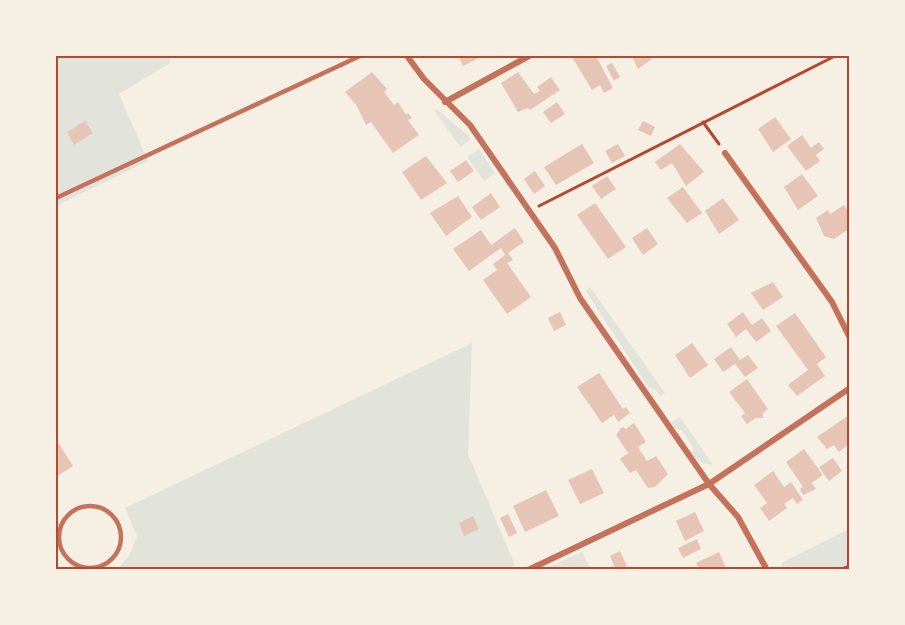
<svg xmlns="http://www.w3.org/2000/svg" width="905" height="625" viewBox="0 0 905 625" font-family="Mulish,sans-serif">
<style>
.green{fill:#e2e4dc}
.building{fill:#e6c5b7}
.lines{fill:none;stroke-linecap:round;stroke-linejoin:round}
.path{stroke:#b5482f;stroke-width:3}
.service{stroke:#c5725c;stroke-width:4.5}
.minor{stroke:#c5725c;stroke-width:6}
.neatline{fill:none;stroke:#b5482f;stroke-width:2}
</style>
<rect width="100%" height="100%" fill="#f6efe4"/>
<g class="green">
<path d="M56,56H171L170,63L119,94L148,161L56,206Z"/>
<path d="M436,109L468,135L471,139L460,147L434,110Z"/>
<path d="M479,149L495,173L484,181L467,157Z"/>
<path d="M590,287L665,393L660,396L655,389L648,387L586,291Z"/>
<path d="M472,343L468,454L515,565L507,570H117L129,556L137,536L125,508Z"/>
<path d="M680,417L709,459L713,465L702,463L692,454L693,447L682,430L675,429L671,423Z"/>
<path d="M849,529V569H783L781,563Z"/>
<path d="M582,552L591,569H544Z"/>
</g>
<g class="building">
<path d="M458,56H483L463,66Z"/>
<path d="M596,56L613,88L604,93L600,85L592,90L572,57Z"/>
<path d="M634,56H650L652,59L638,69L632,57Z"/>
<path d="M612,63L620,77L614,81L606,66Z"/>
<path d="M372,72L387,89L384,92L394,105L398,102L406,115L408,113L412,118L408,120L419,135L393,153L371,122L366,125L357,106L345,92Z"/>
<path d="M518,72L534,94L540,91L537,87L551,77L560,90L530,110L528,108L518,112L501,83Z"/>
<path d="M557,102L565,114L551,123L543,112Z"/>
<path d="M775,117L791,139L773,152L758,129Z"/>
<path d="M85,121L93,133L74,145L67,132Z"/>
<path d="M643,121L655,127L651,136L638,130Z"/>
<path d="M802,135L811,148L819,142L824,149L816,155L820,161L806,171L787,146Z"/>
<path d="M582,144L594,163L556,185L544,167Z"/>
<path d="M618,144L625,156L612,163L605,151Z"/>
<path d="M680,144L704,172L686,186L672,163L661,170L655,162Z"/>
<path d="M426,156L447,183L421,200L402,172Z"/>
<path d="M466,160L474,171L458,182L450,171Z"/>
<path d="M535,171L545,186L534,194L524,179Z"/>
<path d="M802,174L818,196L798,210L784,187Z"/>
<path d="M607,176L616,189L601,199L592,186Z"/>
<path d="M683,187L702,213L687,223L667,198Z"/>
<path d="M491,193L500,207L481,220L472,207Z"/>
<path d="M458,196L472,217L446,236L430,213Z"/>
<path d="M723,198L739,220L719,234L705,211Z"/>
<path d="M595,203L626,247L608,259L577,215Z"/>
<path d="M844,205L849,213V229L834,239L824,236L816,218L828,210L830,214Z"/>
<path d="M515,228L524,242L508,253L513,260L507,263L531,297L507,314L483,280L497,270L493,264L505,255L501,248L469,271L453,249L481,230L491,245Z"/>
<path d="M647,228L658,244L643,255L632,238Z"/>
<path d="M773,282L783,297L763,310L751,293Z"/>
<path d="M560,312L566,325L554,331L548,318Z"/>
<path d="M743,312L752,325L762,318L771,331L756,342L746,329L736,337L727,324Z"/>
<path d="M795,313L826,357L817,364L825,376L797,396L788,385L808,370L776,326Z"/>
<path d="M692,343L708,365L690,378L675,355Z"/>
<path d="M731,347L740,360L748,355L758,368L745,377L735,364L723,372L714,359Z"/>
<path d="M599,373L623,409L626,407L630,413L618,422L614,415L602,423L577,387Z"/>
<path d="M747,379L768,409L763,413V418H756L747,424L741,416L745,413L729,392Z"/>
<path d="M849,415V444L839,452L834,445L827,449L817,437Z"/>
<path d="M634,423L646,442L638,447L647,461L656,456L668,474L655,487L648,488L636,470L630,473L620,459L628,453L616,435L622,427L626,429Z"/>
<path d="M56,439L73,466L56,477Z"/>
<path d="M804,449L823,475L812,483L816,489L803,495L800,489L803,487L786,462Z"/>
<path d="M833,458L842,471L829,481L819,467Z"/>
<path d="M592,469L604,493L580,504L568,480Z"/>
<path d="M773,471L784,487L791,482L803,500L797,504L793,498L784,504L787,508L769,521L760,508L767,503L754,485Z"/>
<path d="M546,490L559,516L525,532L513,506Z"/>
<path d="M695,512L704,531L685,541L676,521Z"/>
<path d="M508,514L517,533L509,537L500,518Z"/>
<path d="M473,516L479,529L464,536L459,523Z"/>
<path d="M697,539L701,549L683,558L678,548Z"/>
<path d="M620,551L627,566L616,570L610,556Z"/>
<path d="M719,552L727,570H700L696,563Z"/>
</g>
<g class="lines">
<g class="path">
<path d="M703,122L719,144"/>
<path d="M539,206L835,56"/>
<path d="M839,570L850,566"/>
</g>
<g class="service">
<path d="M56,198L360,56"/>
<circle cx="90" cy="537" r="31"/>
</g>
<g class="minor">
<path d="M407,56L424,79L470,125L555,248L580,298L709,484L738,517L767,570"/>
<path d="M445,102L529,56"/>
<path d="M725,153L832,302L850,338"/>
<path d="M528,570L709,484L850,388"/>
</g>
</g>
<rect width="905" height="625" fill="none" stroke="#f6efe4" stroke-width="114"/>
<rect x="57" y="57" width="791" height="511" class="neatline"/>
</svg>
